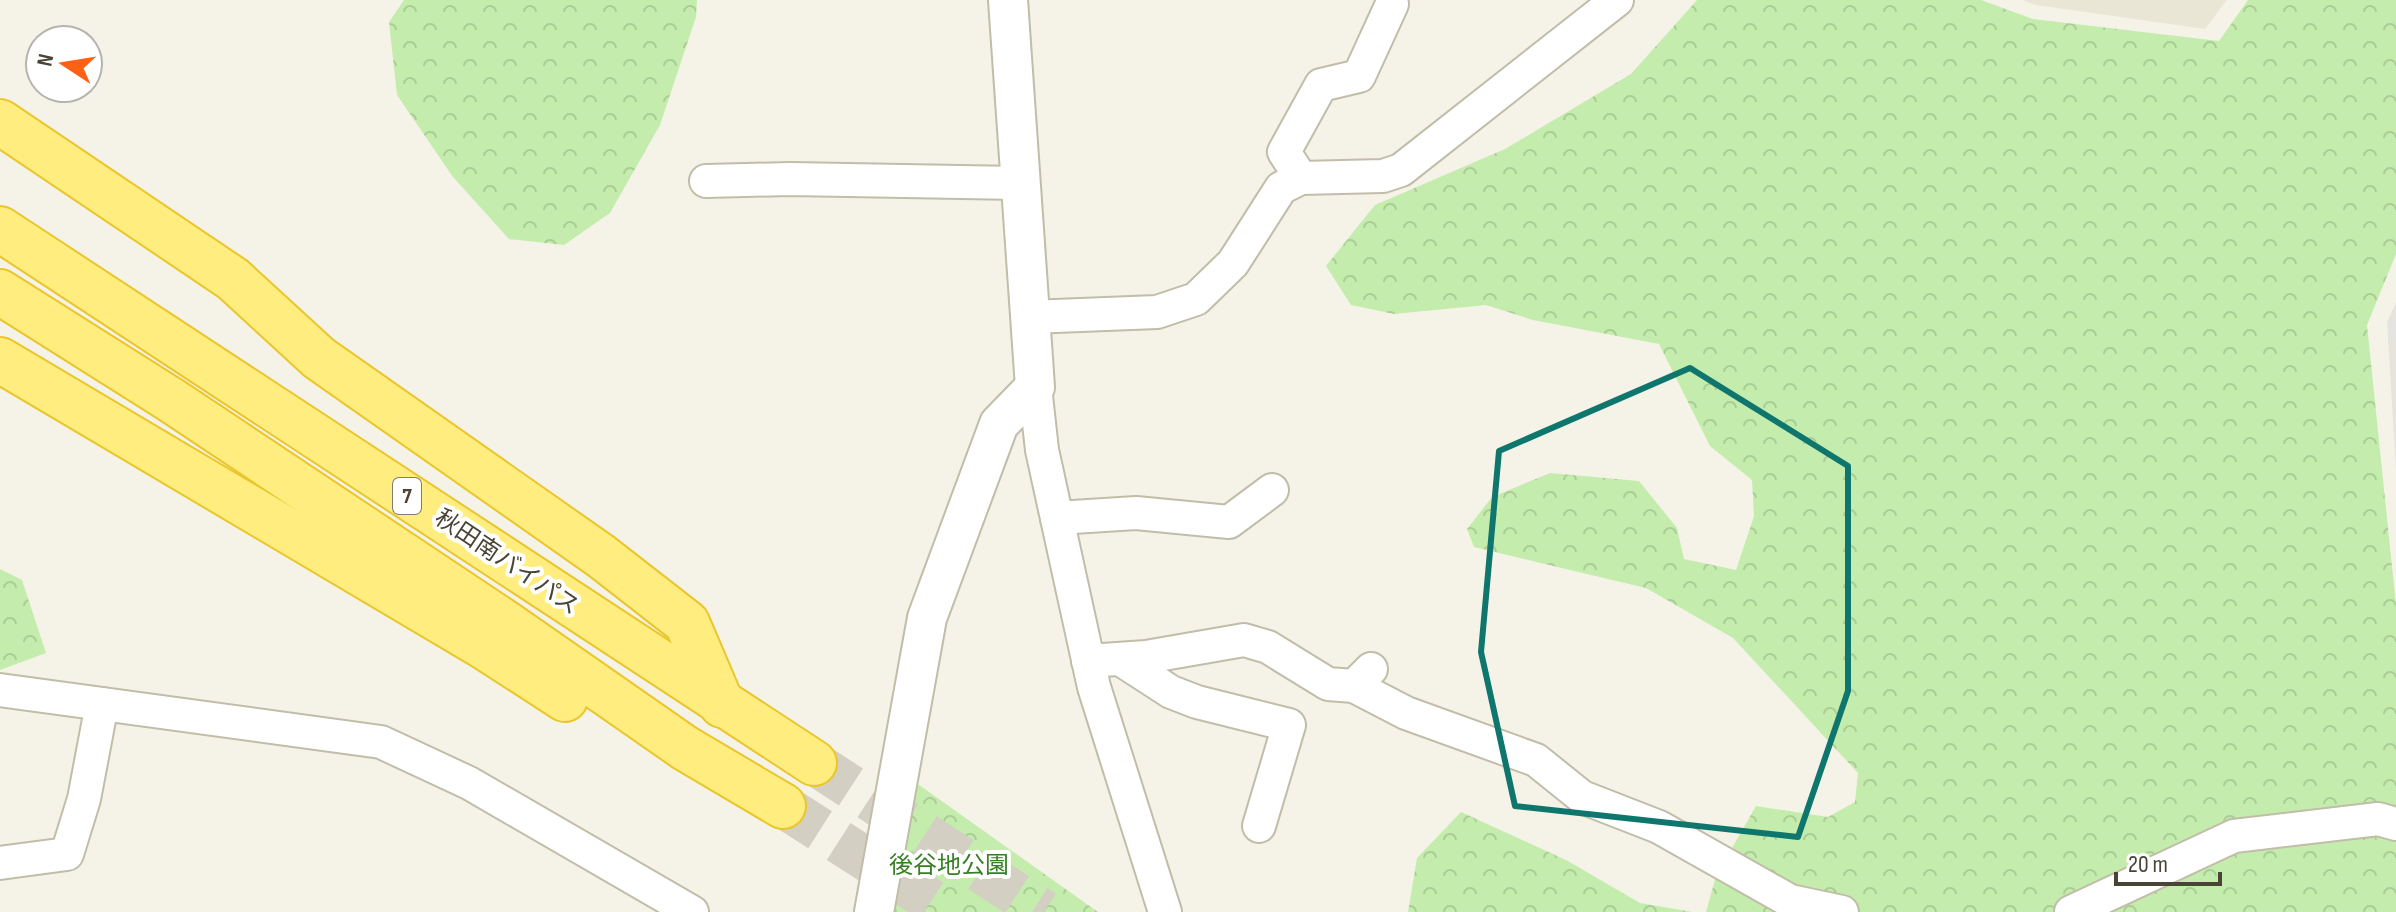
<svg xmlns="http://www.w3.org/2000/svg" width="2396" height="912" viewBox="0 0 2396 912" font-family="'Sofia Sans Condensed','Noto Sans JP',sans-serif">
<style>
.residential{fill:#e9e6d5}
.forest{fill:url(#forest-crowns)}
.parking{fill:#e6e4df}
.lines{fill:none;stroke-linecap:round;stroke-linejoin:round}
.trunk-tunnel{stroke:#d3d0c3;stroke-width:44;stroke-dasharray:44 22;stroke-linecap:butt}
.minor-casing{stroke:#c1bda9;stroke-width:36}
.tertiary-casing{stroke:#c1bda9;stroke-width:42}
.trunk-casing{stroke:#eac62c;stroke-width:48}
.minor{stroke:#fff;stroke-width:32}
.tertiary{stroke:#fff;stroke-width:38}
.trunk{stroke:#ffee7f;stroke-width:44}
.marked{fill:none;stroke:#0f766e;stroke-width:6;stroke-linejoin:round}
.labels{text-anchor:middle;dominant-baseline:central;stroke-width:8;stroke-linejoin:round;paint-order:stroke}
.shield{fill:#fff;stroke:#807c72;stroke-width:2}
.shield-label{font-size:22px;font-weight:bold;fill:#494435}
.street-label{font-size:24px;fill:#494435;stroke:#fff}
.park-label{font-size:24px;fill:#367f23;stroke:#fff}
</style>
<defs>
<pattern id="forest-crowns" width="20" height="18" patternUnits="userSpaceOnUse" patternTransform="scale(2)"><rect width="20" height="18" fill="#c4ecad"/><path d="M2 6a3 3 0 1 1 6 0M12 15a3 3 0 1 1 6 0" fill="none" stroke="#aacc95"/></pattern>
</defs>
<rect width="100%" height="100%" fill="#f5f3e7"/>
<path class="residential" d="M2022,0H2227L2205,29L2036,5Z"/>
<g class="forest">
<path d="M404,0H697L696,17L660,125L610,213L564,245L509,239L453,177L397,95L389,22Z"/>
<path d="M1697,0H1981L2033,19L2219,41L2248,0H2396V254L2367,325L2396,605V912H1706L1716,876L1756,806L1828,817L1855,802L1858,773L1733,638L1646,588L1474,547L1467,529L1492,497L1550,473L1639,481L1677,528L1684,559L1736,570L1754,516L1752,480L1710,446L1659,344L1533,320L1486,305L1394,314L1351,305L1326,266L1375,205L1505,149L1631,74Z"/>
<path d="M0,569L22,580L46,653L0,670Z"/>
<path d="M915,782L1098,912H892Z"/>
<path d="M1461,812L1566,860L1640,903L1693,912H1408L1417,858Z"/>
</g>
<path class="parking" d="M2396,303V470L2387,322Z"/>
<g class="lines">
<g class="trunk-tunnel">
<path d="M814,763L1044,912"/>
<path d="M783,806L949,912"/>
</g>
<defs>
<g id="minor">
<path d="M1301,178L1284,152L1321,85L1359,76L1392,4"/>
<path d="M706,181L790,179L1022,183"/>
<path d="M1030,317L1157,312L1196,299L1233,263L1281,188L1301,178L1383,176L1401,170L1617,0"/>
<path d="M1035,387L1042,450L1094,687L1165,912"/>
<path d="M1057,518L1136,513L1229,522L1272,490"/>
<path d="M1120,659L1171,692L1197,702L1289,725L1259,826"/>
<path d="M1088,661L1146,657L1244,640L1268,647L1328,684L1354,686L1371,669"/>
<path d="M1354,686L1406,713L1536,760L1582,797L1659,827L1790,901L1842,912"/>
<path d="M0,690L381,742L469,783L692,912"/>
<path d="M0,863L67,854L84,799L102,704"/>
<path d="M2071,912L2234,836L2378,819L2396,824"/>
</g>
<path id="tertiary" d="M874,912L927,618L999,424L1035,387L1008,0"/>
<g id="trunk">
<path d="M0,122L233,279L319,358L601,556L687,623L722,705"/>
<path d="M0,229L814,763"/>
<path d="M0,292L171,400L507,624L685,748L783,806"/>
<path d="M0,360L483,646L565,699"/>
</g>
</defs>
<use href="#minor" class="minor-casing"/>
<use href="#tertiary" class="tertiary-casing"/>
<use href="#trunk" class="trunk-casing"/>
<use href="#minor" class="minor"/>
<use href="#tertiary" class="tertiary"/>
<use href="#trunk" class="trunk"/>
</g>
<path class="marked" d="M1690,368L1848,466V691L1798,837L1515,806L1481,652L1499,451Z"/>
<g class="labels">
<rect class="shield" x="393" y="478" width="28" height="36" rx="6"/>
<g class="shield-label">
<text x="407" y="496">7</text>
</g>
<g class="street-label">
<text transform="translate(507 562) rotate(34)">秋田南バイパス</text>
</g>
<g class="park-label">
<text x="949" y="865">後谷地公園</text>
</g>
</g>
<g transform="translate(64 64) rotate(282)"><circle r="38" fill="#ffffff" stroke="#b6b4ae" stroke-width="2"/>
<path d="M0-6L14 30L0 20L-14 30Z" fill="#ff6114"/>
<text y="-12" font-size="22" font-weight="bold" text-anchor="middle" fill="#494435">N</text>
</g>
<path d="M2116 872v12h104v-12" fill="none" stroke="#494435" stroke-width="4"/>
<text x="2128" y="872" font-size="24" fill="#494435" stroke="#ffffff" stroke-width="6" paint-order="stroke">20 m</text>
</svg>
